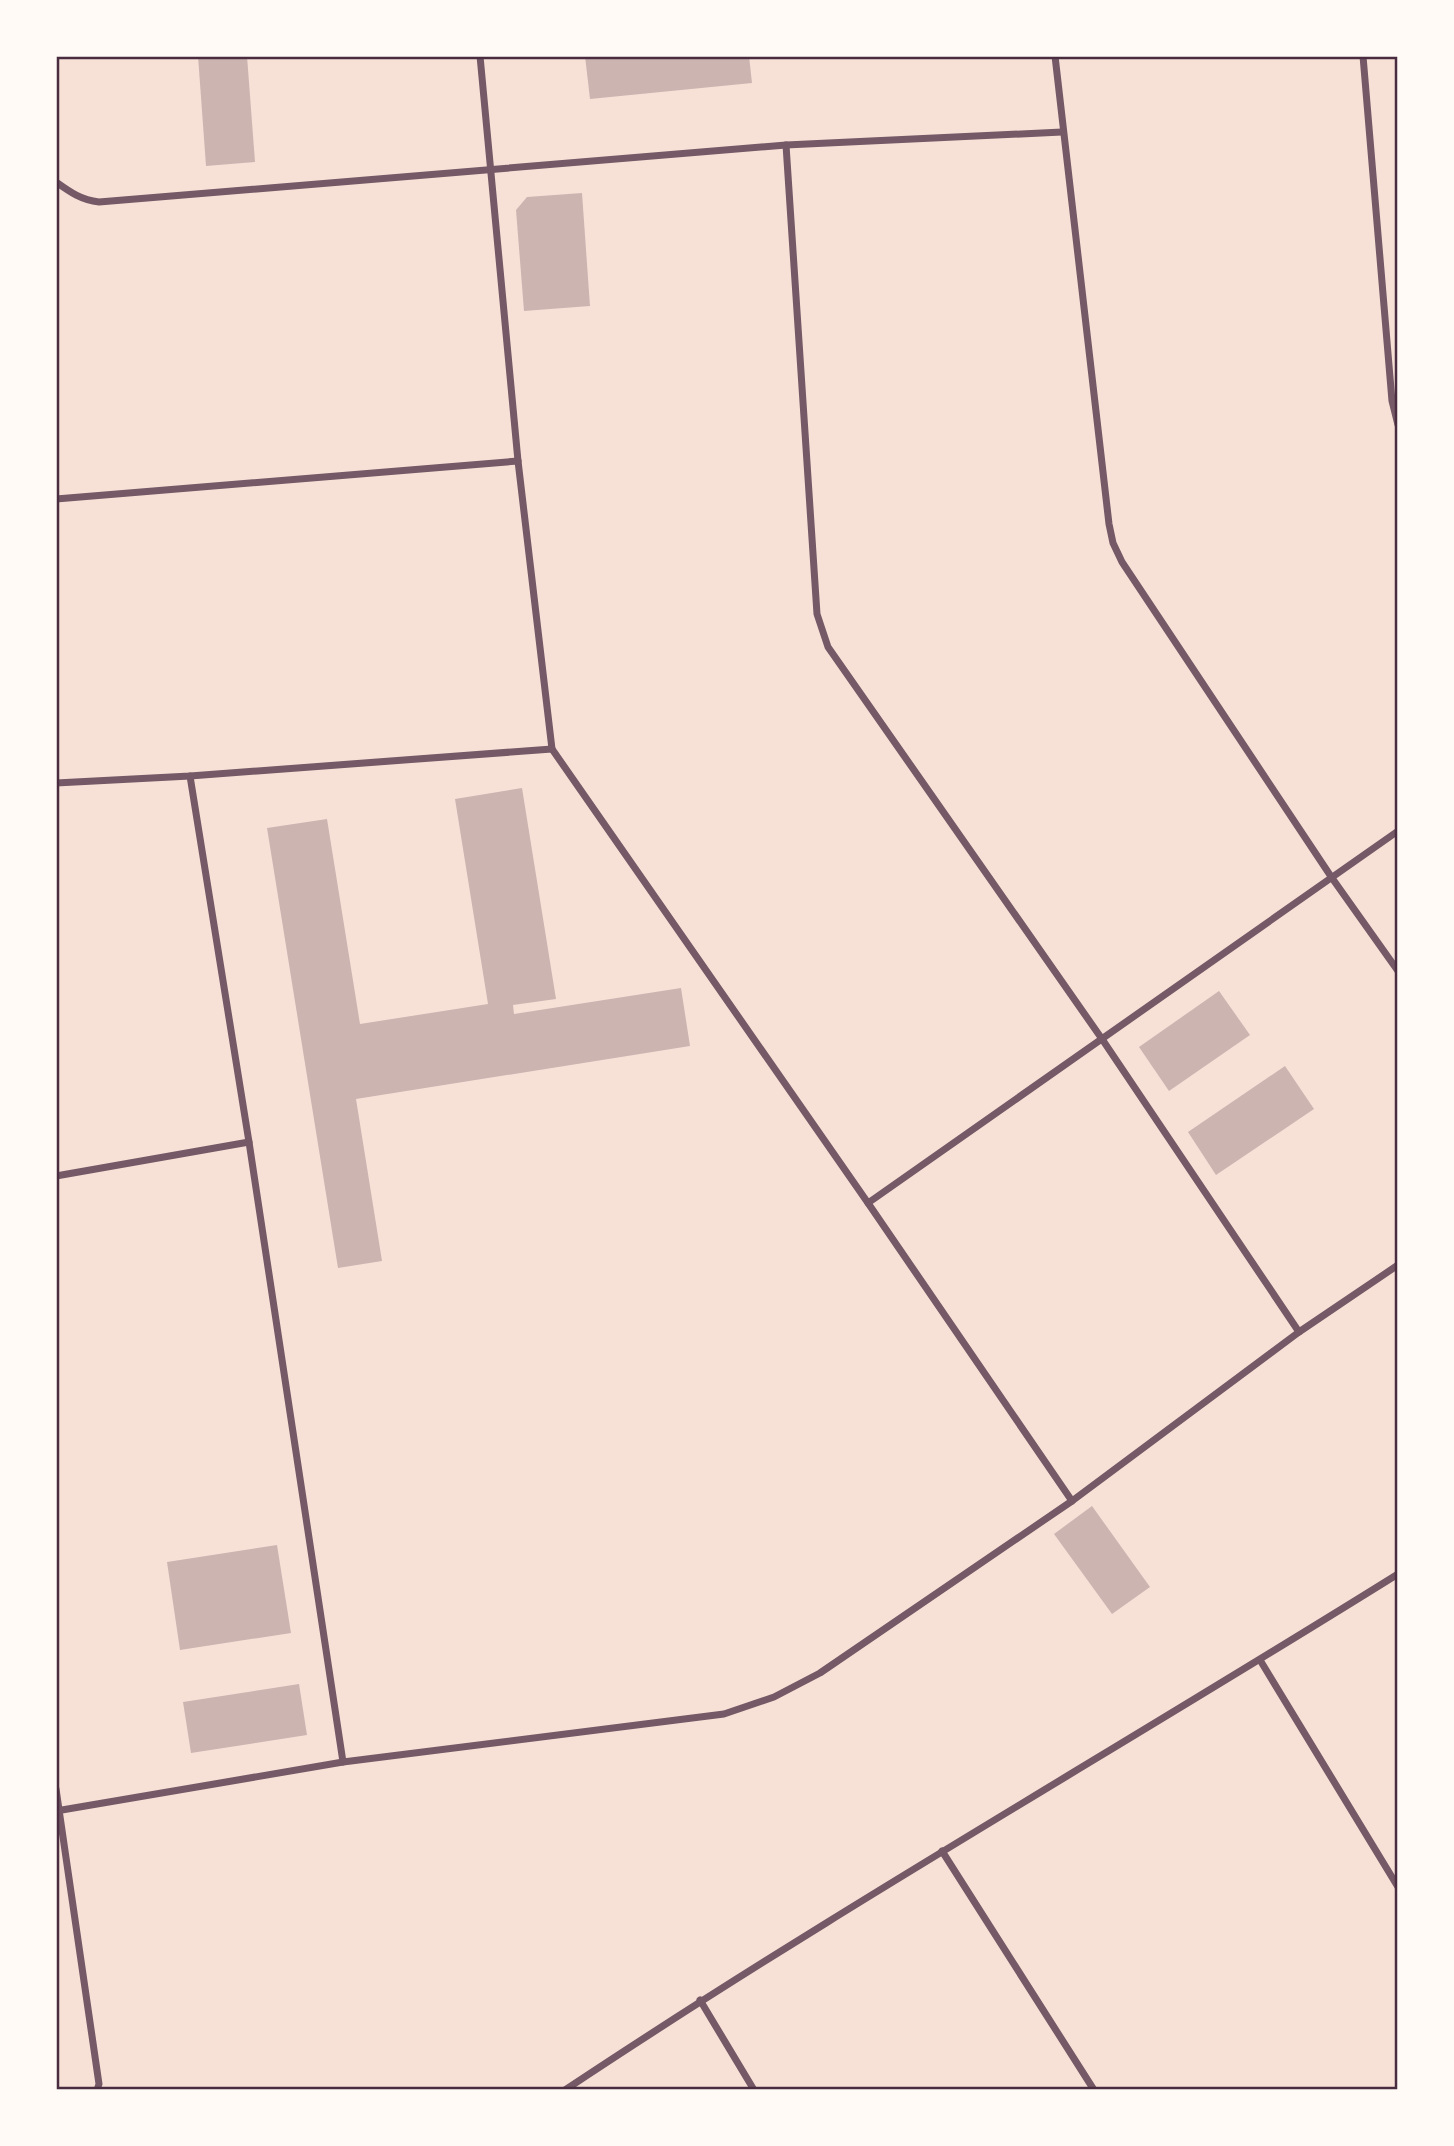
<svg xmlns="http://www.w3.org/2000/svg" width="1454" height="2146" viewBox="0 0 1454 2146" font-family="Raleway,sans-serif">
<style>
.building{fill:#ccb4b1}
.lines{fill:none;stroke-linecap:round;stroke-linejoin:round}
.minor{stroke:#755966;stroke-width:7}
.neatline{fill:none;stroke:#4a2c40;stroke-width:2.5}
</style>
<rect width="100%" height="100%" fill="#f7e1d7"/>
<g class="building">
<path d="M198,56H247L255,162L206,166Z"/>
<path d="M585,56H749L752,83L590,99Z"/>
<path d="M582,193L590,306L524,311L516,210L527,197Z"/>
<path d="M522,788L556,999L513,1005L514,1014L681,988L690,1046L356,1099L382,1261L338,1268L267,828L327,819L360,1024L488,1004L455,799Z"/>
<path d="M1219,991L1250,1035L1169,1091L1139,1047Z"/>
<path d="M1285,1066L1314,1109L1216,1175L1188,1132Z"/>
<path d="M1092,1506L1150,1587L1112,1614L1054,1534Z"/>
<path d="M277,1545L291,1633L180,1650L167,1562Z"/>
<path d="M299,1684L307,1735L191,1753L183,1702Z"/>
</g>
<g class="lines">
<g class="minor">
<path d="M480,56L518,461L552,749L868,1203L1072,1501"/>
<path d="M1055,56L1109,524L1113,543L1122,562L1332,878L1398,971"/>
<path d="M1363,56L1392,401L1398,425"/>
<path d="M786,145L817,614L828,647L1102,1039L1299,1332"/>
<path d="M56,182C70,192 81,200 99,202L786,145L1062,132"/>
<path d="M56,499L518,461"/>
<path d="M190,776L249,1142L343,1762"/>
<path d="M56,783L190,776L552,749"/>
<path d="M56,1176L249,1142"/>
<path d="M868,1203L1398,831"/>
<path d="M1260,1660L1398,1887"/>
<path d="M56,1789L99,2084L97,2090"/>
<path d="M56,1811L343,1762L724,1714L774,1697L820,1673L1072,1501L1299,1332L1398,1265"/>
<path d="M942,1851L1094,2090"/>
<path d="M700,2000L754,2090"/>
<path d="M565,2090C837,1909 1121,1747 1398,1574"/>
</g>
</g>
<rect width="1454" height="2146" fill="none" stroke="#fffaf5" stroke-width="116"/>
<rect x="58" y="58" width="1338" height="2030" class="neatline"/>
</svg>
